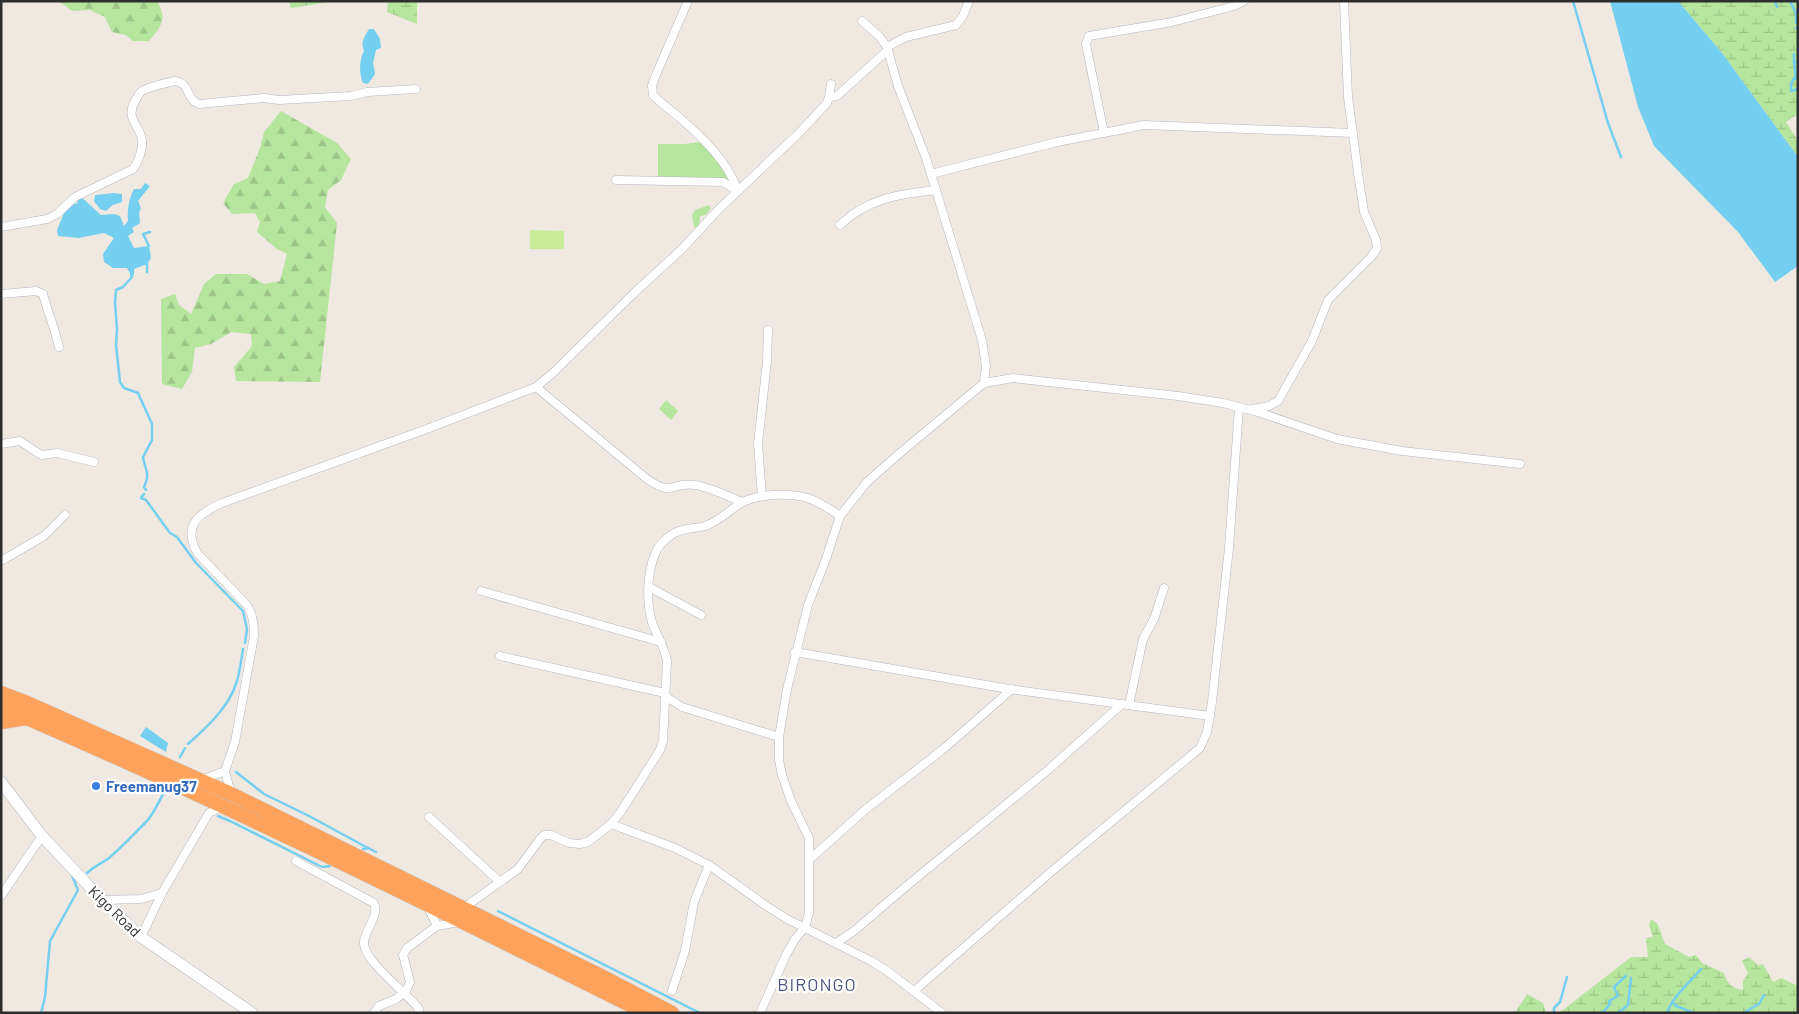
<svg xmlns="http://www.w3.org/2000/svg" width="1799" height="1014" viewBox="0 0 1799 1014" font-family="Barlow,sans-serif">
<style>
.grass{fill:#b6e59e}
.forest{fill:url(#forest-firs)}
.wetland{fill:url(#wetland-marsh)}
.pitch{fill:#c9ec9a}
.water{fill:#75cff0}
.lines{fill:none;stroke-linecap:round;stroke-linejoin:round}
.stream{stroke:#75cff0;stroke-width:2.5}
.street-casing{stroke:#b4b7c1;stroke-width:9}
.secondary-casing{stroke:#b4b7c1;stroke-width:12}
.highway-casing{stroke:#c9c9c9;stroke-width:15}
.street{stroke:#fff;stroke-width:8}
.secondary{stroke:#fff;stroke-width:11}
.highway{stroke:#ffa35c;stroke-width:14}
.shop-dot{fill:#3f7fe0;stroke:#fff;stroke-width:2}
.labels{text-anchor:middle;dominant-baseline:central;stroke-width:4.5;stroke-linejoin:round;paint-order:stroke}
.shop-label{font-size:15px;font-weight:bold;fill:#366cbe;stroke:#fff;text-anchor:start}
.street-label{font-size:15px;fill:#2e2e2e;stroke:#fff}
.quarter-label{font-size:18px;letter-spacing:1px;fill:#4d5680;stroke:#fff}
</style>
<defs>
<pattern id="forest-firs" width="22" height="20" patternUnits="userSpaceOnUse" patternTransform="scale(1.25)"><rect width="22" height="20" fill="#b6e59e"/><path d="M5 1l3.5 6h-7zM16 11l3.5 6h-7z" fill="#9dc588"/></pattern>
<pattern id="wetland-marsh" width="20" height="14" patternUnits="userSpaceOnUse" patternTransform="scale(1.25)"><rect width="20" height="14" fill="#b6e59e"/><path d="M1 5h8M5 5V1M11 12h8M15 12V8" fill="none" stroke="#9dc588"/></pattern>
</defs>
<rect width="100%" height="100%" fill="#efe9e1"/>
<g class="grass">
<path d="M702,142L720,163L733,183L658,178V144H684Z"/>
<path d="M666,400L678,411L671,420L659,409Z"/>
</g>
<g class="forest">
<path d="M59,1H157C168,19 161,27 149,41H133L126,35L112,32L105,17L90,10L72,11Z"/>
<path d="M281,111L337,143L351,159L341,180L328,190L325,207L337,223L320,382L236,381L234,367L252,346L251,334L231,332L211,344L195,348L192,372L182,389L162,384L161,299L175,294L179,305L191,314L204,284L216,274H247L264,284L280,281L287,254L277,249L257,232L260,222L255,213L232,214L223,203L234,184L248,178L260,148L264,132Z"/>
<path d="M709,205L711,208L706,215L700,216L699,225L697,227H694L692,215L695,210Z"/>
</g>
<g class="wetland">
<path d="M289,1H335L291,8Z"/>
<path d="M388,1H417V24L387,12Z"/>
<path d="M1678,1H1798V114L1786,122L1798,141V157L1722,53Z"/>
<path d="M1651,919L1657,923L1665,944L1689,957L1696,955L1702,963L1724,973C1727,983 1732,989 1743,990V981L1748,973L1742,961L1749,957L1758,965L1763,964L1773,982L1781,978L1798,986V1013H1559L1631,957H1648L1646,938L1653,937L1649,925Z"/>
<path d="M1527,994L1543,1003L1546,1013H1515Z"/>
</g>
<path class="pitch" d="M530,230L564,231V249H530Z"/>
<g class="water">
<path d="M1610,1H1678L1722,53L1798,157V266L1775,282L1738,232L1654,146L1638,107Z"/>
<path d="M369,29H374L380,39L381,48L376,50L373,63L375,74L368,84L363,83C359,73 359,61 364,51C360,42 365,36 369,29Z"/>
<path d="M145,183L150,186L138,201L141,208L139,213L140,223L132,228L134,232L128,236L134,248L149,246L151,258L147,264L134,269V275L132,277L127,268H113L104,262L103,254L114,238L104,233L79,238L58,236L57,230L69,201L77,204L79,195L101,215L114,214L120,216L124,226L128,221C127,210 129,198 134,189H141Z"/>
<path d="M114,193L122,194V202L113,205L106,211L100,209L94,201L95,195Z"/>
<path d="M146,727L168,743L166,752L140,736Z"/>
</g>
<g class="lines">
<g class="stream">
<path d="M1573,1L1608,123L1621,157"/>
<path d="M1775,1L1777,7"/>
<path d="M1790,1L1796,13V17"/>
<path d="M1796,1L1798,5"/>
<path d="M1798,15L1796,17V23H1798"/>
<path d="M1796,28H1798"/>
<path d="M1794,54V62"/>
<path d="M1796,79L1794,62H1798"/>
<path d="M1798,79L1794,78L1791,84V91L1798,89"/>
<path d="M149,246L143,234L150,232"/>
<path d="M147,272V264"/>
<path d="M131,274L132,277L123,287L116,290L115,303L117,329L116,345L120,382L124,388L138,393L152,424V440L143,457C145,471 151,472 144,487L146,490"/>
<path d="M144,494L141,498L146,500L170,533L177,537L196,563L243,611L247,629L245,643"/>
<path d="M188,744C206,728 228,708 236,684C240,673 241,661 243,649"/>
<path d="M180,757L185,748"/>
<path d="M236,772L264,794L309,816L368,848"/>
<path d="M218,816L230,821L322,867L330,866"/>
<path d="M363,849L368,848L376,852"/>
<path d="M87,873C95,865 101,864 109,858C121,848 133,835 145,823C156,812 159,798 168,787"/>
<path d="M498,911L700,1013"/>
<path d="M1673,1002L1676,1006L1694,1013"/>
<path d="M41,1013L45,997L50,941L78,890L71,873"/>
<path d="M1554,1013V1008L1560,1002L1567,977"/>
<path d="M1600,1013L1604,1011L1610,1004L1609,1001L1618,996L1614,987L1626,976"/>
<path d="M1618,1013L1628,1005L1631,978"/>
<path d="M1667,1013C1673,995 1690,983 1701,969"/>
<path d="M1743,1013L1759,1004L1764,995"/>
</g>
<defs>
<g id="street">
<path d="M688,1L655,77L652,86L653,95C661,104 671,110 680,118C703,138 728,162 738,191"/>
<path d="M862,21L880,37L887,47L898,86L926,158L982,340L986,366L984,383"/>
<path d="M887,47L906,37L956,25L963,16L969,1"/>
<path d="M829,97L837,96L888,50"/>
<path d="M1104,133L1086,44L1089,36L1172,22L1234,6L1244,1"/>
<path d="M931,174L1057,142L1144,125L1353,133"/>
<path d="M616,180L723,182L738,191"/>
<path d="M840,225C868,198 900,194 936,190"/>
<path d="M1,227L47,219L57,214L75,197L133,169C137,164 138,160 140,155C150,127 122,124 135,101C137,98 139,93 142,91C148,87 166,83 175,81C191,83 185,99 199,104L264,98L279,100L351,96L367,92L416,89"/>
<path d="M1,294L36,291L43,294C48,313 55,329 59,347"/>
<path d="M536,387L647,479C675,498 671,481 695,485C709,487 728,496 742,502"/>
<path d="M1253,409L1269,406L1278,401L1312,341L1328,300L1371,257L1377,248L1376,240L1364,212L1358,173L1348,97L1344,1"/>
<path d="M1,444L20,441L41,455L57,453L94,462"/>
<path d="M762,496L758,444L767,361L768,330"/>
<path d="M1,561L44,536L65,515"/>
<path d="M649,587L701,615"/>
<path d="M481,591L661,642"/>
<path d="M795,652L1009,689L1210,716"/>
<path d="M500,656L665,693"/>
<path d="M665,696L682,707L779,737"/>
<path d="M1129,705L1143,639L1154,619L1164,588"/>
<path d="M201,780L225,771"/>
<path d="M231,794L225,771L235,742L254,636C254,624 253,615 247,605L198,554C182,527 197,514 222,503L424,430L536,387L553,373L634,293L682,249L719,209L800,132L827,103L829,97L831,84"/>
<path d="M429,817L500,882"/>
<path d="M611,824L675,848L709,865L765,905L787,919L871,961L886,970L942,1013"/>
<path d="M809,860L866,809L941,751L1012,689"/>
<path d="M296,861L374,903C380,917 363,931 364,944C365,962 408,994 419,1009L418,1013"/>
<path d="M1,896L42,836"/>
<path d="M102,900L141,899L162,893"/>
<path d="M427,905L437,926"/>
<path d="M462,909L518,869L540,839L544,835H551L569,843L580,844L588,842L611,824L620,813L660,750L663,741L667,661C665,647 656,635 652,622C646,601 647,574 655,554C659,543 672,532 683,530C690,528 698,528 705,526C720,521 730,509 743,502C752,497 763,496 773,495C804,493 815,499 840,516"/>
<path d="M141,937L162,893L209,813L224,806"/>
<path d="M836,943L854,931L903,889L1048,770L1122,704"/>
<path d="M672,991L685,951L694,902L709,865"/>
<path d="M914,991L1052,871L1200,748L1207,732L1212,702L1229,548L1239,407"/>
<path d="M374,1013L379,1006L396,999L406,991L410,982L403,955L407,948L437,926L460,922"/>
<path d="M760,1013L786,955L795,939L805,927L809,913V838L791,801L782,775L779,760V737L787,689L808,605L826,559L840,516L867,482L900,453L984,383L1013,378L1030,380L1178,396L1223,403L1255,411L1337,439L1402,451L1520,464"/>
</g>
<path id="secondary" d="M1,782L42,836L102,900L141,937L252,1013"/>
<g id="highway">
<path d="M1,693L25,702L231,794L599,975L672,1013"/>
<path d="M1,707C220,800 433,907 646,1013"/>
<path d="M1,722L27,718"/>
</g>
</defs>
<use href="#street" class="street-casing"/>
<use href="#secondary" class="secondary-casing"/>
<use href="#highway" class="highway-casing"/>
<use href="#street" class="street"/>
<use href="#secondary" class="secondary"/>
<use href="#highway" class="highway"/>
</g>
<circle class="shop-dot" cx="96" cy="786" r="5"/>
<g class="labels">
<g class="shop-label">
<text x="106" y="786">Freemanug37</text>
</g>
<g class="street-label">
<text transform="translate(115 911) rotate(44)">Kigo Road</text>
</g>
<g class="quarter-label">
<text x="817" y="984">BIRONGO</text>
</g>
</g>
<rect width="1799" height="1014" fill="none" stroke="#2e2e2e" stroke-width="5"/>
</svg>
